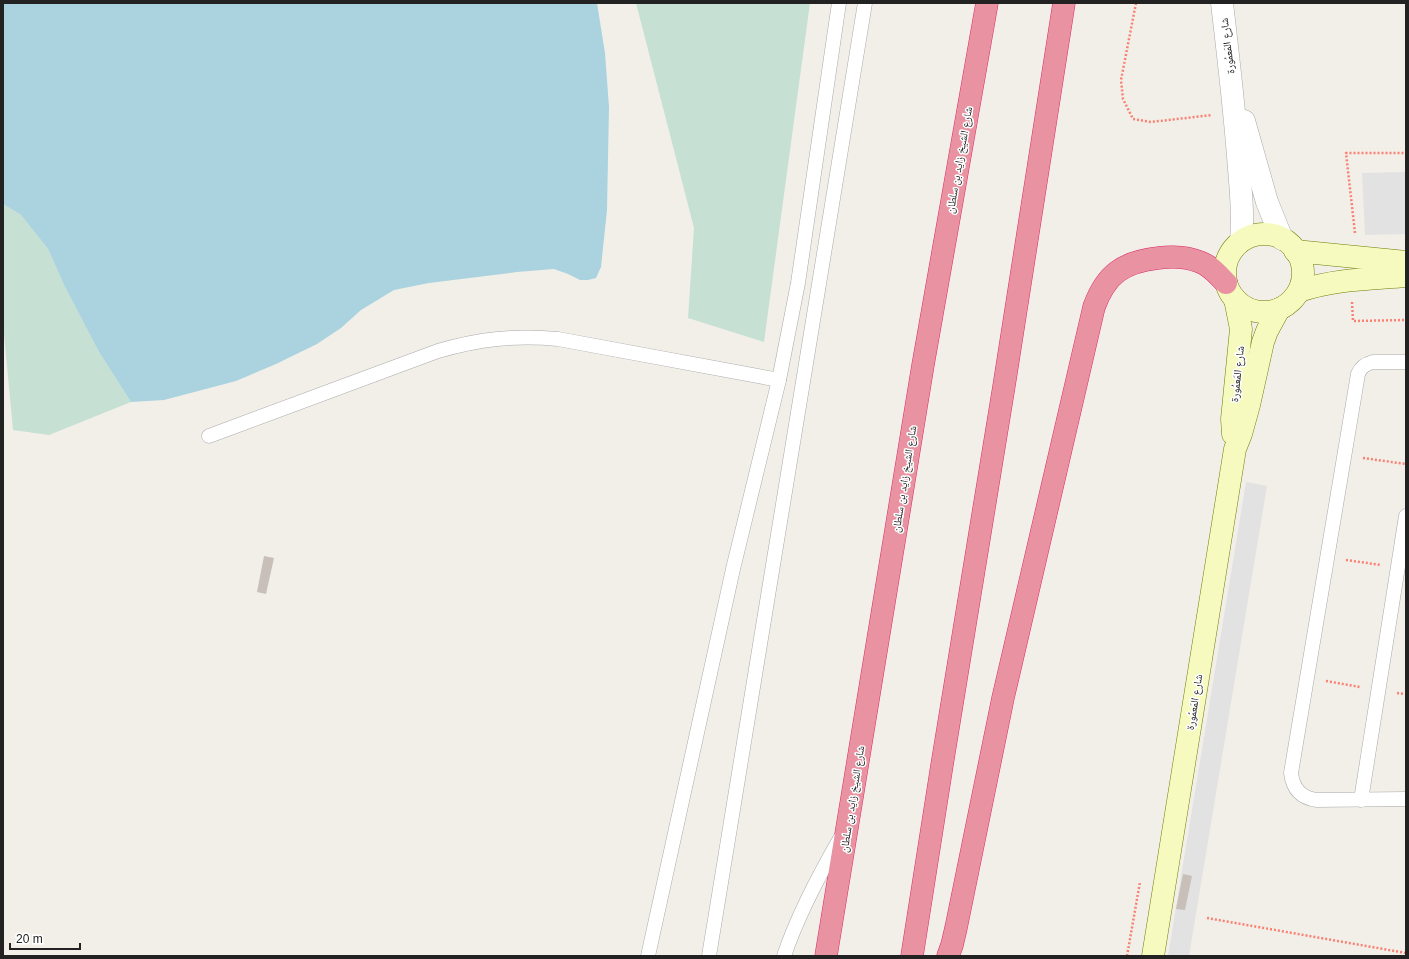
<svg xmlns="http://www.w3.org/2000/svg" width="1409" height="959" viewBox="0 0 1409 959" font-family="Arial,'Noto Naskh Arabic',sans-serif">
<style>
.wetland{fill:#c6e0d4}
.parking{fill:#e2e2e2}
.water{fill:#aad3df}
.building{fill:#c7bfb8}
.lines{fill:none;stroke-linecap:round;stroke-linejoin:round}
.lane-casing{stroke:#a9a9a9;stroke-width:15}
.street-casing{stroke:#a9a9a9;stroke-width:23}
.secondary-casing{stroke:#707d05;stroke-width:23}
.highway-casing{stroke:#dc2a67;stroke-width:23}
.path{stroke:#fa8072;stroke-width:2.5;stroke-dasharray:2 2;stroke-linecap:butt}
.lane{stroke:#fff;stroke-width:14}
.street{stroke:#fff;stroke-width:22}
.secondary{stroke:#f7fabf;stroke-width:22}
.highway{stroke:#e892a2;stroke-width:22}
.labels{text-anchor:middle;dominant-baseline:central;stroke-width:3;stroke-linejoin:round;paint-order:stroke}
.street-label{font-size:11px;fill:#222;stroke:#fff}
</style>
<rect width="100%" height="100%" fill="#f2efe9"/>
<g class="wetland">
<path d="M636,3H810L764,342L688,318L694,228Z"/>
<path d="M3,204L21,215L48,249L65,287L99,352L131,402L49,435L13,430L3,323Z"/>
</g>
<g class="parking">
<path d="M1406,172V234L1365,235L1362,173Z"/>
<path d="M1246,482L1267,486L1189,956H1168Z"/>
</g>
<path class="water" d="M3,3H597L605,53L609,107L607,210L601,267L596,278L588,280H580L568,274L554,269L517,272L429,283L394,290L361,310L341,328L317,344L276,364L236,381L164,400L131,402L99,352L65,287L48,249L21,215L3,204Z"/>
<g class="building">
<path d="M264,556L274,558L266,594L257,592Z"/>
<path d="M1183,874L1192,876L1185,910L1176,909Z"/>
</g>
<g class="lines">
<defs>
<g id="lane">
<path d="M1406,362H1373C1365,364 1361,367 1358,374L1291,773C1293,789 1301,798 1317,800L1406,799"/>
<path d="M209,436L438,351C479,339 515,335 558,339L779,380"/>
<path d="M1361,800L1406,516"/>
<path d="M648,956L733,569L779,380L798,283L839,3"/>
<path d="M709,956L865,3"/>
<path d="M784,956C798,914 819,875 841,837"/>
</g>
<g id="street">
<path d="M1222,3C1228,54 1234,105 1238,156C1240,184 1244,213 1241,241"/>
<path d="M1244,121L1267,202L1282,239"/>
</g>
<g id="secondary">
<circle cx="1264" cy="273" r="39"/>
<path d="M1295,251L1406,262"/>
<path d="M1299,291C1335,279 1368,279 1406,276"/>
<path d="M1233,434L1232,419L1241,329L1235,299"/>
<path d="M1153,956L1235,449L1241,434L1249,405L1263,342L1267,331L1279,309"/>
</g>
<g id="highway">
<path d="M826,956L923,365L987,3"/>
<path d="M912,956L942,765L1004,386L1064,3"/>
<path d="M948,956L952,945L956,928L1003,698L1094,307C1106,274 1123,262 1158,258C1172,256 1186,256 1200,262C1211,266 1218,275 1226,283"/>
</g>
</defs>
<use href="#lane" class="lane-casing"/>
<use href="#street" class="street-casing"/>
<use href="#secondary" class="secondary-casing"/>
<use href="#highway" class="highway-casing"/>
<g class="path">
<path d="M1136,3L1121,80L1123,99L1133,119L1151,122L1212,115"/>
<path d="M1355,233L1346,153H1406"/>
<path d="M1352,302L1353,321L1406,320"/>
<path d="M1363,458L1406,464"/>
<path d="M1346,560L1381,565"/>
<path d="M1326,681L1360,687"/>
<path d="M1397,693L1406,694"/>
<path d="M1207,918L1406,953"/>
<path d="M1127,956L1140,882"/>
</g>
<use href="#lane" class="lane"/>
<use href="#street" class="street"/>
<use href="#secondary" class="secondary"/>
<use href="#highway" class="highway"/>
</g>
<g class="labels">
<g class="street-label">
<text transform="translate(1227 46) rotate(-97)">شارع المَعمُورة</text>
<text transform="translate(959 160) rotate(-80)">شارع الشيخ زايد بن سلطان</text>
<text transform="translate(1237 374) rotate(-84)">شارع المَعمُورة</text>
<text transform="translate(904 479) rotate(-81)">شارع الشيخ زايد بن سلطان</text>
<text transform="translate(1194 702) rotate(-81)">شارع المَعمُورة</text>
<text transform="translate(852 799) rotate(-81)">شارع الشيخ زايد بن سلطان</text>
</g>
</g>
<rect width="1409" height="959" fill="none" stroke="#222222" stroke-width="8"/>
<path d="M10 943v6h70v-6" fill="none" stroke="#222222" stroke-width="2"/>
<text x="16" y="943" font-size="12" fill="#222222" stroke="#ffffff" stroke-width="3" paint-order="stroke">20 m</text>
</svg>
